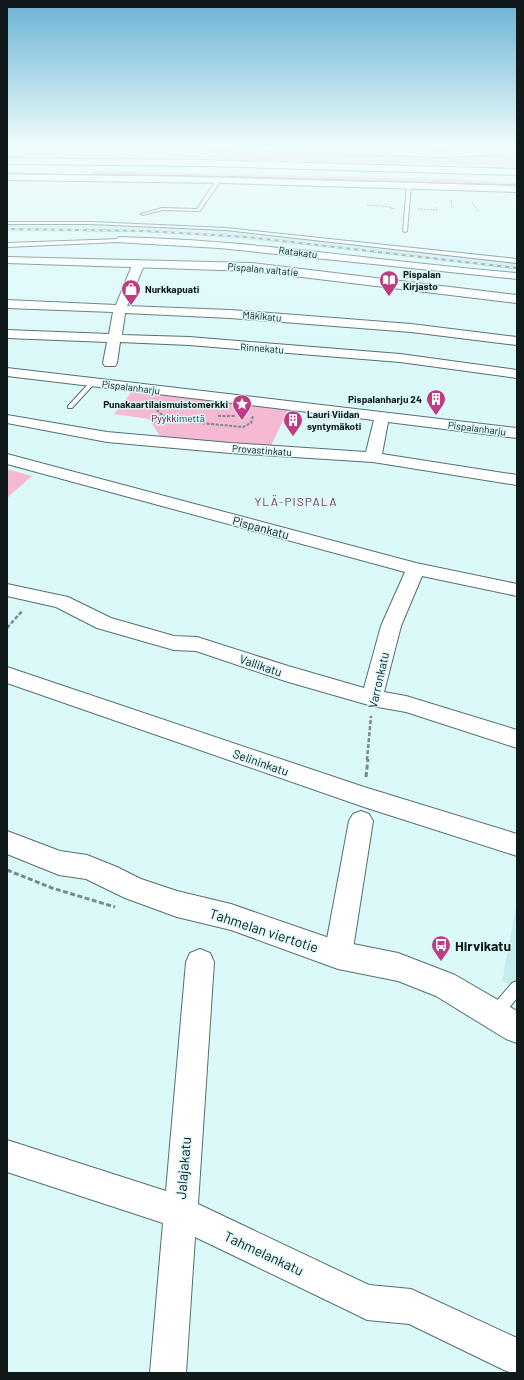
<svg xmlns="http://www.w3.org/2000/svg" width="524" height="1380" viewBox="0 0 524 1380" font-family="Barlow,sans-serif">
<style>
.built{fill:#c6edee}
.green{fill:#f6b9d4}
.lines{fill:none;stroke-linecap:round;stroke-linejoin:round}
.service-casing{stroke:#556f6f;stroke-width:2}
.minor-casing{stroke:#556f6f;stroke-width:2}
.tertiary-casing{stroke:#556f6f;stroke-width:2}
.secondary-casing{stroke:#556f6f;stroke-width:2}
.trunk-casing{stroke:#556f6f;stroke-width:2}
.path-far3{stroke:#788b8c;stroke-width:1;stroke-dasharray:2 1;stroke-linecap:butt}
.path-far2{stroke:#788b8c;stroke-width:2;stroke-dasharray:3 1.5;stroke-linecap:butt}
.path-far1{stroke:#788b8c;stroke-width:2.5;stroke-dasharray:4 2;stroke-linecap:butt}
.path{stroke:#788b8c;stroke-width:3;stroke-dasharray:5 2.5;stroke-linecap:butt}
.service{fill:#fff;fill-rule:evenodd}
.minor{fill:#fff;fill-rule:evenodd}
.tertiary{fill:#fff;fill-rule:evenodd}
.secondary{fill:#fff;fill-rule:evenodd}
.trunk{fill:#fff;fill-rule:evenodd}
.tram{stroke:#768a8a;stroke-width:1}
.rail-casing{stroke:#768a8a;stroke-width:2}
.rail{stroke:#dcf9f9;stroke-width:1.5;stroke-dasharray:4;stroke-linecap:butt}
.labels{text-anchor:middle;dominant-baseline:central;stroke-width:3;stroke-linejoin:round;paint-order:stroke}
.far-street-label{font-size:10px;fill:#101a1b;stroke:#dcf9f9}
.far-poi-label{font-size:10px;font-weight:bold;fill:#101a1b;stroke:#dcf9f9;text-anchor:start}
.far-park-label{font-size:10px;fill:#5f103e;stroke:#dcf9f9}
.far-quarter-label{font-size:12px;letter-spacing:1px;fill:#793859;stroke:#dcf9f9}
.street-label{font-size:12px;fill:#101a1b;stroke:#dcf9f9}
.near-street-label{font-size:14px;fill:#101a1b;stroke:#dcf9f9}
.near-poi-label{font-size:14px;font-weight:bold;fill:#101a1b;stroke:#dcf9f9;text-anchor:start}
</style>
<rect width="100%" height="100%" fill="#dcf9f9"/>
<g class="built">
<path d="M7,224L114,225L245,232L517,263V270L320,247L195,235L155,233L7,231Z"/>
<path d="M517,902V987L502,981Z"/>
</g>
<g class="green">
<path d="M284,146H517V148L451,152Z"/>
<path d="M62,147L70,148L113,147L110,151L103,152L34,151L35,149Z"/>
<path d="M124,148H202L371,153L517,152V166L226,159L7,157V155H111L119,153Z"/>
<path d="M92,171L454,179L517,183V187L89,177Z"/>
<path d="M133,390L289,408L270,448L161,438L149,419L114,414Z"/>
<path d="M7,469L32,476L7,498Z"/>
</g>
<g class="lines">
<defs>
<g id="service">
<path d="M217,179L221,180L200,211L162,210L143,215L141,214L162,208L197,209Z"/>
<path d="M409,184L411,185L407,231L405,232L403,231L407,185Z"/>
<path d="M7,222H91L226,228L517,259V263L226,230L91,224H7Z"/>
<path d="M121,239V241L119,242L7,247V243Z"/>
<path d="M91,381L96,382L72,408H68V406Z"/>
<path d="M517,981V998L500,1019L495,1021L490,1019L488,1014L490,1009L512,983Z"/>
</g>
<g id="minor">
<path d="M208,146H294L443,151L517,147V153L443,157L212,149Z"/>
<path d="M7,174L224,177L517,186V192L224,183L7,180Z"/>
<path d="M119,237C253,240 384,262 517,273V279L219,248L115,242L114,240Z"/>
<path d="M139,260L145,263L127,306L230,310L411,324L517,337V345L411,332L230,318L125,313L122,335L189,337L400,354L517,370V378L400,362L189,345L120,342L117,363L115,366H105L103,363L107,342L7,338V330L109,334L113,312L7,308V300L116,305L133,263Z"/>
<path d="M7,368L517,428V438L388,422L382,454L517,475V485L373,462L230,453L107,442L7,423V415L107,432L230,443L366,452L374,420L7,376Z"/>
<path d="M7,454L416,563L517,584V596L422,576L401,626L384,692L406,696L517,730V748L406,712L372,706L285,681L196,651L174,650L97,628L56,607L7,596V584L68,597L111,618L174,636L197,637L288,666L364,688L381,626L405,572L7,464Z"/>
<path d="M7,667L364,787L517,834V856L364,807L7,683Z"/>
<path d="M361,811L369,814L373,821L352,955L348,964L338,968L328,964L324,955L349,821L353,814Z"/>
<path d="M200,949L210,953L214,962L198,1204L369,1285L411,1289L517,1338V1373H512L504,1370L409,1324L367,1320L355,1314L195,1237L186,1373H150L163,1223L7,1172V1140L166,1191L186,962L190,953Z"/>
</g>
<path id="tertiary" d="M7,831L60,851L87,855L117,867L141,879L177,891L231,904L338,941L398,953L455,975L517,1011V1043L506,1039L436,996L398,981L338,969L231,930L177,917L125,898L86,879L59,875L7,854Z"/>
<path id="secondary" d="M7,257L251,263L517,295V303L251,271L7,263Z"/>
<path id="trunk" d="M7,158L204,160L517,169V175L204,166L7,164Z"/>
</defs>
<use href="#service" class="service-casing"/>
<use href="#minor" class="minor-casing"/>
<use href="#tertiary" class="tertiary-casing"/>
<use href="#secondary" class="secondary-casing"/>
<use href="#trunk" class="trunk-casing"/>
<g class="path-far3">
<path d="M451,200L452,208"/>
<path d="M472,202L478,211"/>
<path d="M367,205L391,207L390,208L395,209"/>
<path d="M418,209L437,210L436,207"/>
</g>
<g class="path-far2">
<path d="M150,404L168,420L243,427L251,423L253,416"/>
<path d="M218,416H235"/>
</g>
<g class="path-far1">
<path d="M7,628L23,610"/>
<path d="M367,760L371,716"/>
</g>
<g class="path">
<path d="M366,777L368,759"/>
<path d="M7,870L52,888L115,907"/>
</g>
<use href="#service" class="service"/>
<use href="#minor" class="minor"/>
<use href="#tertiary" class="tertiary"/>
<use href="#secondary" class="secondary"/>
<use href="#trunk" class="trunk"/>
<path class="tram" d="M7,174L179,176L517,185"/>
<defs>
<path id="rail" d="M7,229L145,231L248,237L517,268"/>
</defs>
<use href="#rail" class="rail-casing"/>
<use href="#rail" class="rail"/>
</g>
<linearGradient id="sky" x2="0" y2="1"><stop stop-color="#6ab2d2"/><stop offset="0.43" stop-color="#effcfc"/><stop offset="1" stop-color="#effcfc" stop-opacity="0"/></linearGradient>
<rect width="524" height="339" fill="url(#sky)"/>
<defs>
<symbol id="library-pin" viewBox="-11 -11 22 30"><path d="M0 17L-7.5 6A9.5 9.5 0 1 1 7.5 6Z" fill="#bf3c84" stroke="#dcf9f9"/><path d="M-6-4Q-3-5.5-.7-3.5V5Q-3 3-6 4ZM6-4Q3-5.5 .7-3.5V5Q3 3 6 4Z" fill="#fff"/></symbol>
<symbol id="shop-pin" viewBox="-11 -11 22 30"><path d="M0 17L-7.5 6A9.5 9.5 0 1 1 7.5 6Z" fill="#bf3c84" stroke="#dcf9f9"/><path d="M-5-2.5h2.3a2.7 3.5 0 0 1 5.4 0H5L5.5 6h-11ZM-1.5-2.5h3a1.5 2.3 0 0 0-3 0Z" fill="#fff"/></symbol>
<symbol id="building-pin" viewBox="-11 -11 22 30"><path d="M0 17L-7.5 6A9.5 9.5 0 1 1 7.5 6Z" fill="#bf3c84" stroke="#dcf9f9"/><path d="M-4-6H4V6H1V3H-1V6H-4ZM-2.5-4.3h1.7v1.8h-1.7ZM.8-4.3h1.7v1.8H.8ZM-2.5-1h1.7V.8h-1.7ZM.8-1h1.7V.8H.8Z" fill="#fff"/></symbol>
<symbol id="sight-pin" viewBox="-11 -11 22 30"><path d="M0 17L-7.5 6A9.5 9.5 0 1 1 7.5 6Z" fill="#bf3c84" stroke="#dcf9f9"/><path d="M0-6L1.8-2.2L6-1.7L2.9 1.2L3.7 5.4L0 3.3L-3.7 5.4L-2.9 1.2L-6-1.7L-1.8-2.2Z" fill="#fff"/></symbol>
<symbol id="bus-pin" viewBox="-11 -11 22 30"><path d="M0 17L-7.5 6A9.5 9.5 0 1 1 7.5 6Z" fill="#bf3c84" stroke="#dcf9f9"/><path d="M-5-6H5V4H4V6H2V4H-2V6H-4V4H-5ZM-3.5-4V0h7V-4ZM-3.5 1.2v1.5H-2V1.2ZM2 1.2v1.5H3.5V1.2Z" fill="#fff"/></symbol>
</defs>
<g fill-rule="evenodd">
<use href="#library-pin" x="378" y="269" width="22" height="30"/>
<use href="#shop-pin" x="120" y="278" width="22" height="30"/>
<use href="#building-pin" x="425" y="388" width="22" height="30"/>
<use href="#sight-pin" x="231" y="393" width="22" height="30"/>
<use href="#building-pin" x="282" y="409" width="22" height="30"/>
<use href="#bus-pin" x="430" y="934" width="22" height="30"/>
</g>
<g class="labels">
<g class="far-street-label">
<text transform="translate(298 252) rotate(7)">Ratakatu</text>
<text transform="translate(263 269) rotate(5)">Pispalan valtatie</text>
<text transform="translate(262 316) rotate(5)">Mäkikatu</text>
<text transform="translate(262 348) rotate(4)">Rinnekatu</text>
<text transform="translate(131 387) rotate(7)">Pispalanharju</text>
<text transform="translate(477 428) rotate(7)">Pispalanharju</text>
<text transform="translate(262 450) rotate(4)">Provastinkatu</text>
</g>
<g class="far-poi-label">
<text x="403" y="274">Pispalan<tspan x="403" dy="12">Kirjasto</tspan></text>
<text x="145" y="289">Nurkkapuati</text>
<text x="422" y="399" text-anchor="end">Pispalanharju 24</text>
<text x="228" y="404" text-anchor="end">Punakaartilaismuistomerkki</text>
<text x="307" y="414">Lauri Viidan<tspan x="307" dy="12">syntymäkoti</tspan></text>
</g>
<g class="far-park-label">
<text x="178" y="418">Pyykkimettä</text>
</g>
<g class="far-quarter-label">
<text x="296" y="501">YLÄ-PISPALA</text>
</g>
<g class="street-label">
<text transform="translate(261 527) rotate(15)">Pispankatu</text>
<text transform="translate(261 665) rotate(19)">Vallikatu</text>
<text transform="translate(378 680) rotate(-77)">Varronkatu</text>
<text transform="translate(261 762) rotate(19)">Selininkatu</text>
</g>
<g class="near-street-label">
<text transform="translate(264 930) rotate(18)">Tahmelan viertotie</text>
<text transform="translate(183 1168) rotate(-85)">Jalajakatu</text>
<text transform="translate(264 1253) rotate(25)">Tahmelankatu</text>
</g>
<g class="near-poi-label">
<text x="455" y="945">Hirvikatu</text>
</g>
</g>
<rect width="524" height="1380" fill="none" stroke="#101a1b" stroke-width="16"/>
</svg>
